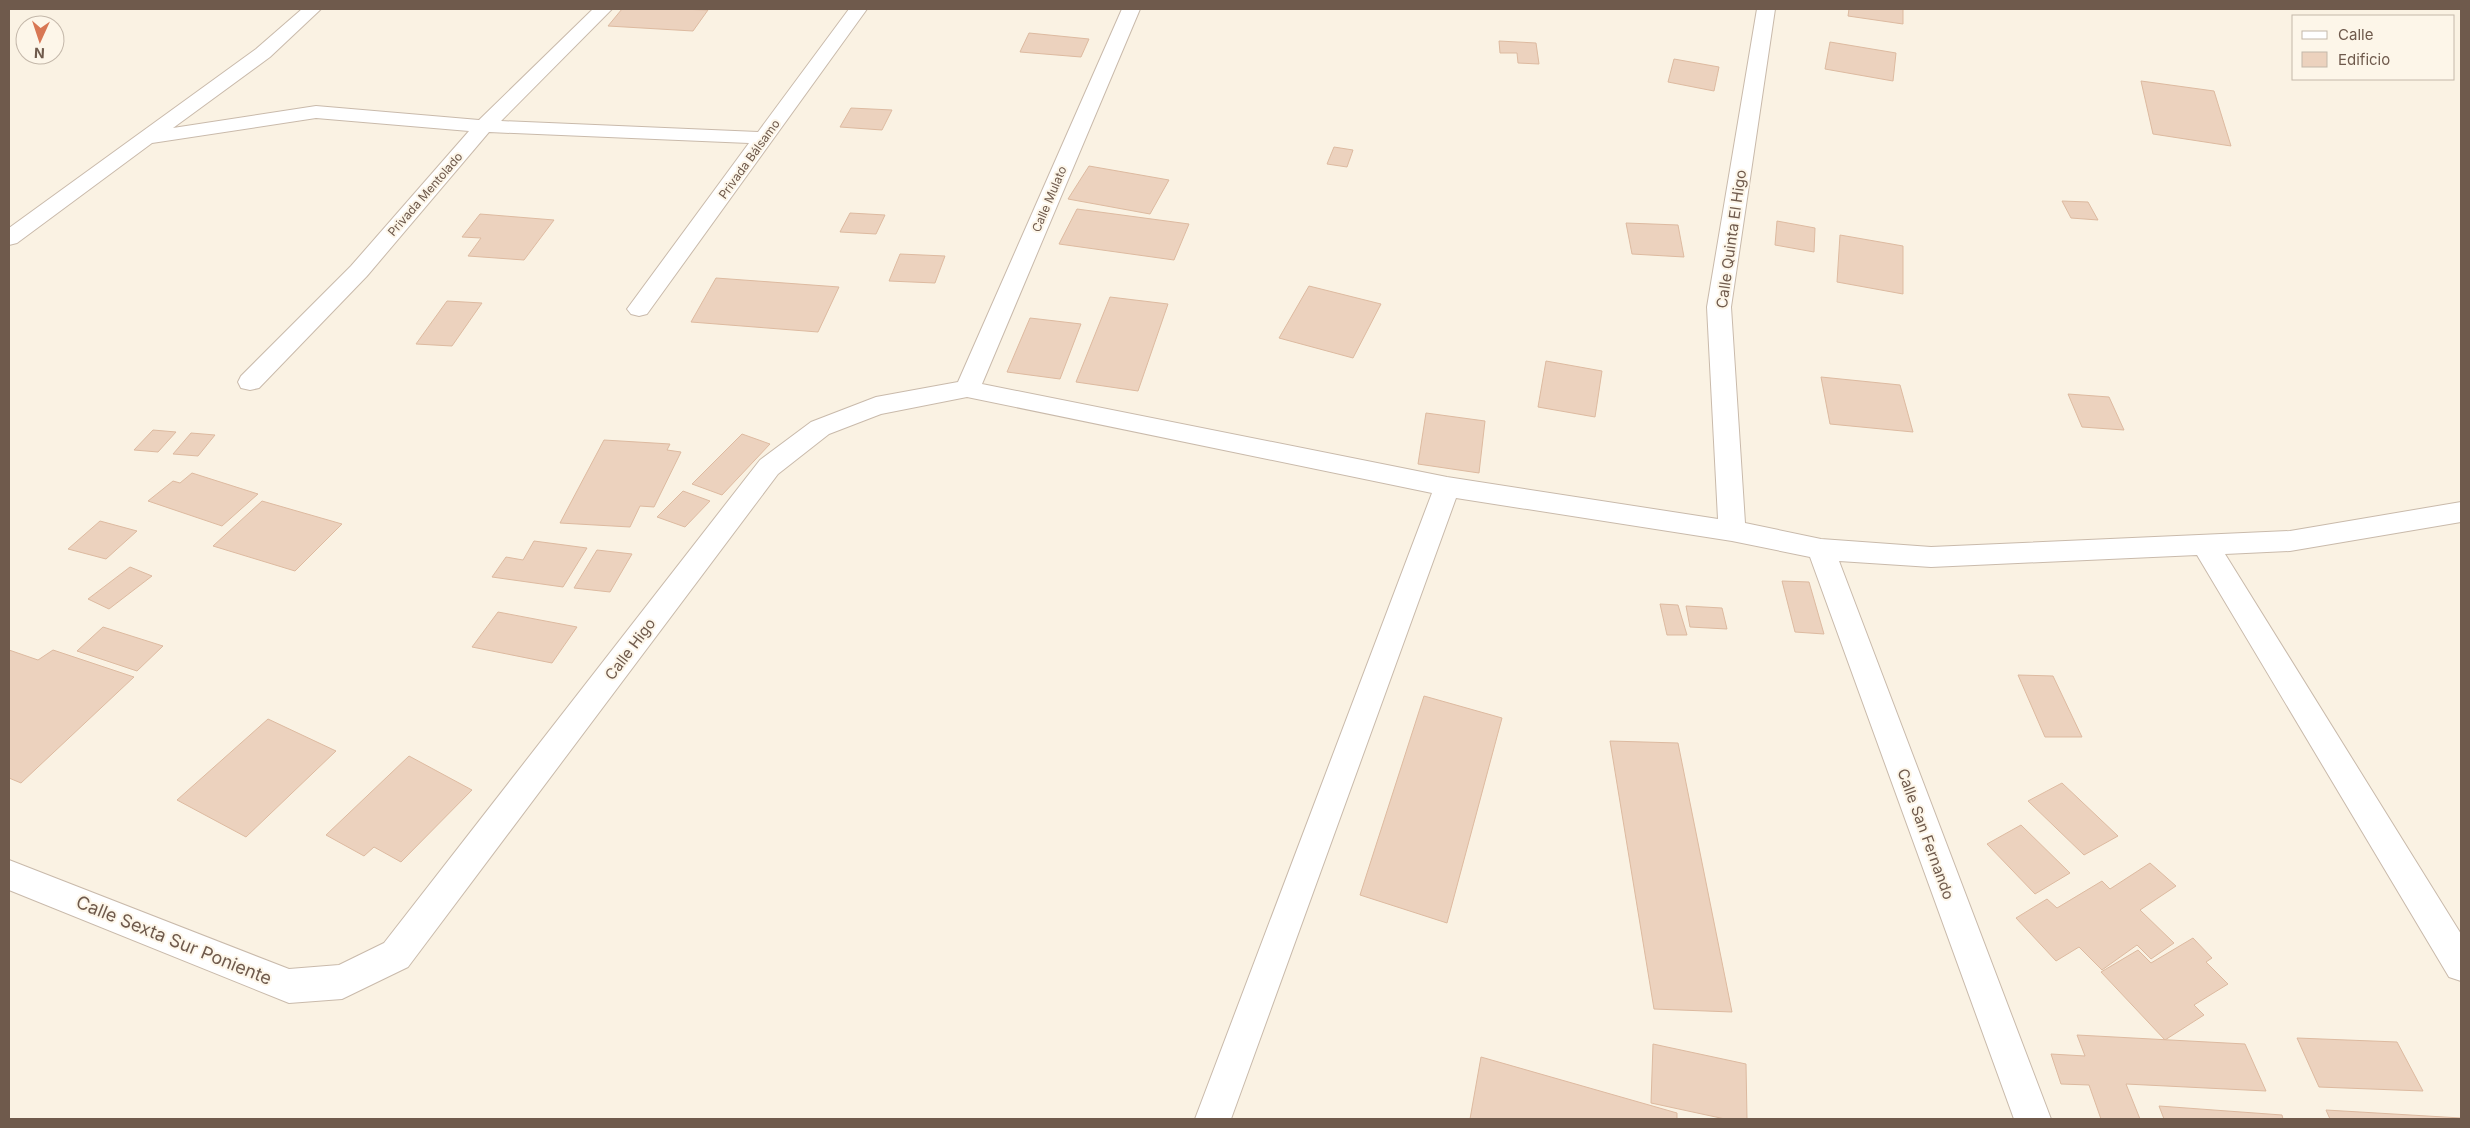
<svg xmlns="http://www.w3.org/2000/svg" width="2470" height="1128" viewBox="0 0 2470 1128" font-family="Inter,sans-serif">
<style>
.building{fill:#ecd2be;stroke:#ddbaa0}
.lines{fill:none;stroke-linecap:round;stroke-linejoin:round}
.minor-casing{stroke:#c9baab;stroke-width:2}
.minor{fill:#fff;fill-rule:evenodd}
.labels{text-anchor:middle;dominant-baseline:central;stroke-width:4;stroke-linejoin:round;paint-order:stroke}
.far-street-label{font-size:12px;fill:#6f5a4c;stroke:#fdf6e9}
.street-label{font-size:15px;fill:#6f5a4c;stroke:#fdf6e9}
.near-street-label{font-size:18px;fill:#6f5a4c;stroke:#fdf6e9}
</style>
<rect width="100%" height="100%" fill="#faf2e3"/>
<g class="building">
<path d="M622,9H677L708,10L693,31L608,26Z"/>
<path d="M1849,9H1903V24L1848,16Z"/>
<path d="M1029,33L1089,39L1081,57L1020,52Z"/>
<path d="M1499,41L1536,43L1539,64L1518,63L1517,53H1500Z"/>
<path d="M1830,42L1896,53L1893,81L1825,69Z"/>
<path d="M1674,59L1719,67L1714,91L1668,82Z"/>
<path d="M2141,81L2214,91L2231,146L2153,134Z"/>
<path d="M851,108L892,110L882,130L840,127Z"/>
<path d="M1334,147L1353,150L1347,167L1327,164Z"/>
<path d="M1089,166L1169,180L1150,214L1068,199Z"/>
<path d="M2062,201L2088,202L2098,220L2071,218Z"/>
<path d="M1077,209L1189,224L1174,260L1059,244Z"/>
<path d="M850,213L885,215L876,234L840,232Z"/>
<path d="M480,214L554,220L524,260L468,256L481,238L462,237Z"/>
<path d="M1777,221L1815,228L1814,252L1775,245Z"/>
<path d="M1626,223L1678,225L1684,257L1632,254Z"/>
<path d="M1840,235L1903,246V294L1837,282Z"/>
<path d="M900,254L945,256L935,283L889,281Z"/>
<path d="M716,278L839,287L818,332L691,322Z"/>
<path d="M1309,286L1381,304L1353,358L1279,338Z"/>
<path d="M1110,297L1168,304L1138,391L1076,382Z"/>
<path d="M447,301L482,303L452,346L416,344Z"/>
<path d="M1030,318L1081,324L1060,379L1007,372Z"/>
<path d="M1546,361L1602,371L1595,417L1538,407Z"/>
<path d="M1821,377L1900,385L1913,432L1830,424Z"/>
<path d="M2068,394L2109,397L2124,430L2082,427Z"/>
<path d="M1426,413L1485,421L1479,473L1418,464Z"/>
<path d="M153,430L176,432L158,452L134,450Z"/>
<path d="M191,433L215,435L198,456L173,454Z"/>
<path d="M742,434L770,444L722,495L692,484Z"/>
<path d="M604,440L670,444L667,450L681,452L654,507L640,506L630,527L560,523Z"/>
<path d="M192,473L258,494L222,526L148,501L173,481L180,483Z"/>
<path d="M683,491L710,501L685,527L657,517Z"/>
<path d="M262,501L342,524L295,571L213,546Z"/>
<path d="M100,521L137,531L106,559L68,549Z"/>
<path d="M534,541L587,548L563,587L492,577L506,557L523,560Z"/>
<path d="M597,550L632,554L610,592L574,588Z"/>
<path d="M130,567L152,576L109,609L88,599Z"/>
<path d="M1782,581L1809,582L1824,634L1795,632Z"/>
<path d="M1660,604L1678,605L1687,635H1667Z"/>
<path d="M1686,606L1722,608L1727,629L1690,627Z"/>
<path d="M498,612L577,627L552,663L472,647Z"/>
<path d="M103,627L163,646L137,671L77,651Z"/>
<path d="M9,650L38,660L53,650L134,677L21,783L9,778Z"/>
<path d="M2018,675L2053,676L2082,737H2045Z"/>
<path d="M1424,696L1502,718L1447,923L1360,895Z"/>
<path d="M268,719L336,751L246,837L177,800Z"/>
<path d="M1610,741L1678,743L1732,1012L1654,1009Z"/>
<path d="M409,756L472,790L401,862L374,847L364,856L326,835Z"/>
<path d="M2062,783L2118,836L2084,855L2028,801Z"/>
<path d="M2021,825L2070,873L2035,894L1987,844Z"/>
<path d="M2150,863L2176,886L2140,910L2174,943L2151,959L2137,945L2102,970L2079,947L2056,961L2016,918L2047,899L2057,908L2102,881L2110,889Z"/>
<path d="M2193,938L2212,958L2206,962L2228,984L2194,1005L2204,1015L2165,1040L2101,972L2138,950L2151,963Z"/>
<path d="M2077,1035L2245,1044L2266,1091L2126,1084L2140,1119H2101L2089,1085L2061,1084L2051,1054L2085,1056Z"/>
<path d="M2297,1038L2397,1042L2423,1091L2319,1087Z"/>
<path d="M1653,1044L1746,1064L1747,1119H1725L1651,1103Z"/>
<path d="M1481,1057L1677,1113V1119H1470Z"/>
<path d="M2159,1106L2282,1115L2283,1119H2164Z"/>
<path d="M2326,1110L2461,1118V1119H2330Z"/>
</g>
<g class="lines">
<defs>
<g id="minor">
<path d="M302,9H321L270,57L173,128L316,106L479,120L593,9H612L501,121L758,132L849,9H867L647,314L639,316L631,314L627,309L749,143L489,132L367,276L259,388L250,390L241,388L238,382L241,376L351,266L469,131L316,118L152,143L17,243L9,245V228L256,49Z"/>
<path d="M1122,9H1140L982,384L1447,477L1718,519L1707,307L1757,9H1775L1731,307L1745,523L1821,539L1931,547L2290,531L2461,502V522L2290,551L2225,554L2461,934V981L2449,977L2197,555L1931,567L1839,561L2051,1119H2014L1810,557L1732,541L1456,498L1231,1119H1195L1432,493L967,397L881,414L829,434L778,474L408,967L342,999L289,1003L9,890V860L289,969L339,965L384,943L760,460L811,422L876,397L958,382Z"/>
</g>
</defs>
<use href="#minor" class="minor-casing"/>
<use href="#minor" class="minor"/>
</g>
<g class="labels">
<g class="far-street-label">
<text transform="translate(749 159) rotate(-54)">Privada Bálsamo</text>
<text transform="translate(425 194) rotate(-49)">Privada Mentolado</text>
<text transform="translate(1049 199) rotate(-67)">Calle Mulato</text>
</g>
<g class="street-label">
<text transform="translate(1731 239) rotate(-82)">Calle Quinta El Higo</text>
<text transform="translate(630 649) rotate(-53)">Calle Higo</text>
<text transform="translate(1926 834) rotate(70)">Calle San Fernando</text>
</g>
<g class="near-street-label">
<text transform="translate(174 940) rotate(22)">Calle Sexta Sur Poniente</text>
</g>
</g>
<rect width="2470" height="1128" fill="none" stroke="#6f5a4c" stroke-width="20"/>
<rect x="2292" y="15" width="162" height="65" fill="#fdf6e9" stroke="#c4b8aa"/>
<rect x="2302" y="31" width="25" height="8" fill="#ffffff" stroke="#c4b8aa"/>
<text x="2338" y="40" font-size="15" fill="#6f5a4c">Calle</text>
<rect x="2302" y="52" width="25" height="15" fill="#ecd2be" stroke="#c4b8aa"/>
<text x="2338" y="65" font-size="15" fill="#6f5a4c">Edificio</text>
<g transform="translate(40 40) rotate(183)"><circle r="24" fill="#fdf6e9" stroke="#c4b8aa"/>
<path d="M0-4L9 19L0 12L-9 19Z" fill="#d87754"/>
<text y="-8" font-size="14" font-weight="bold" text-anchor="middle" fill="#6f5a4c">N</text>
</g>
</svg>
